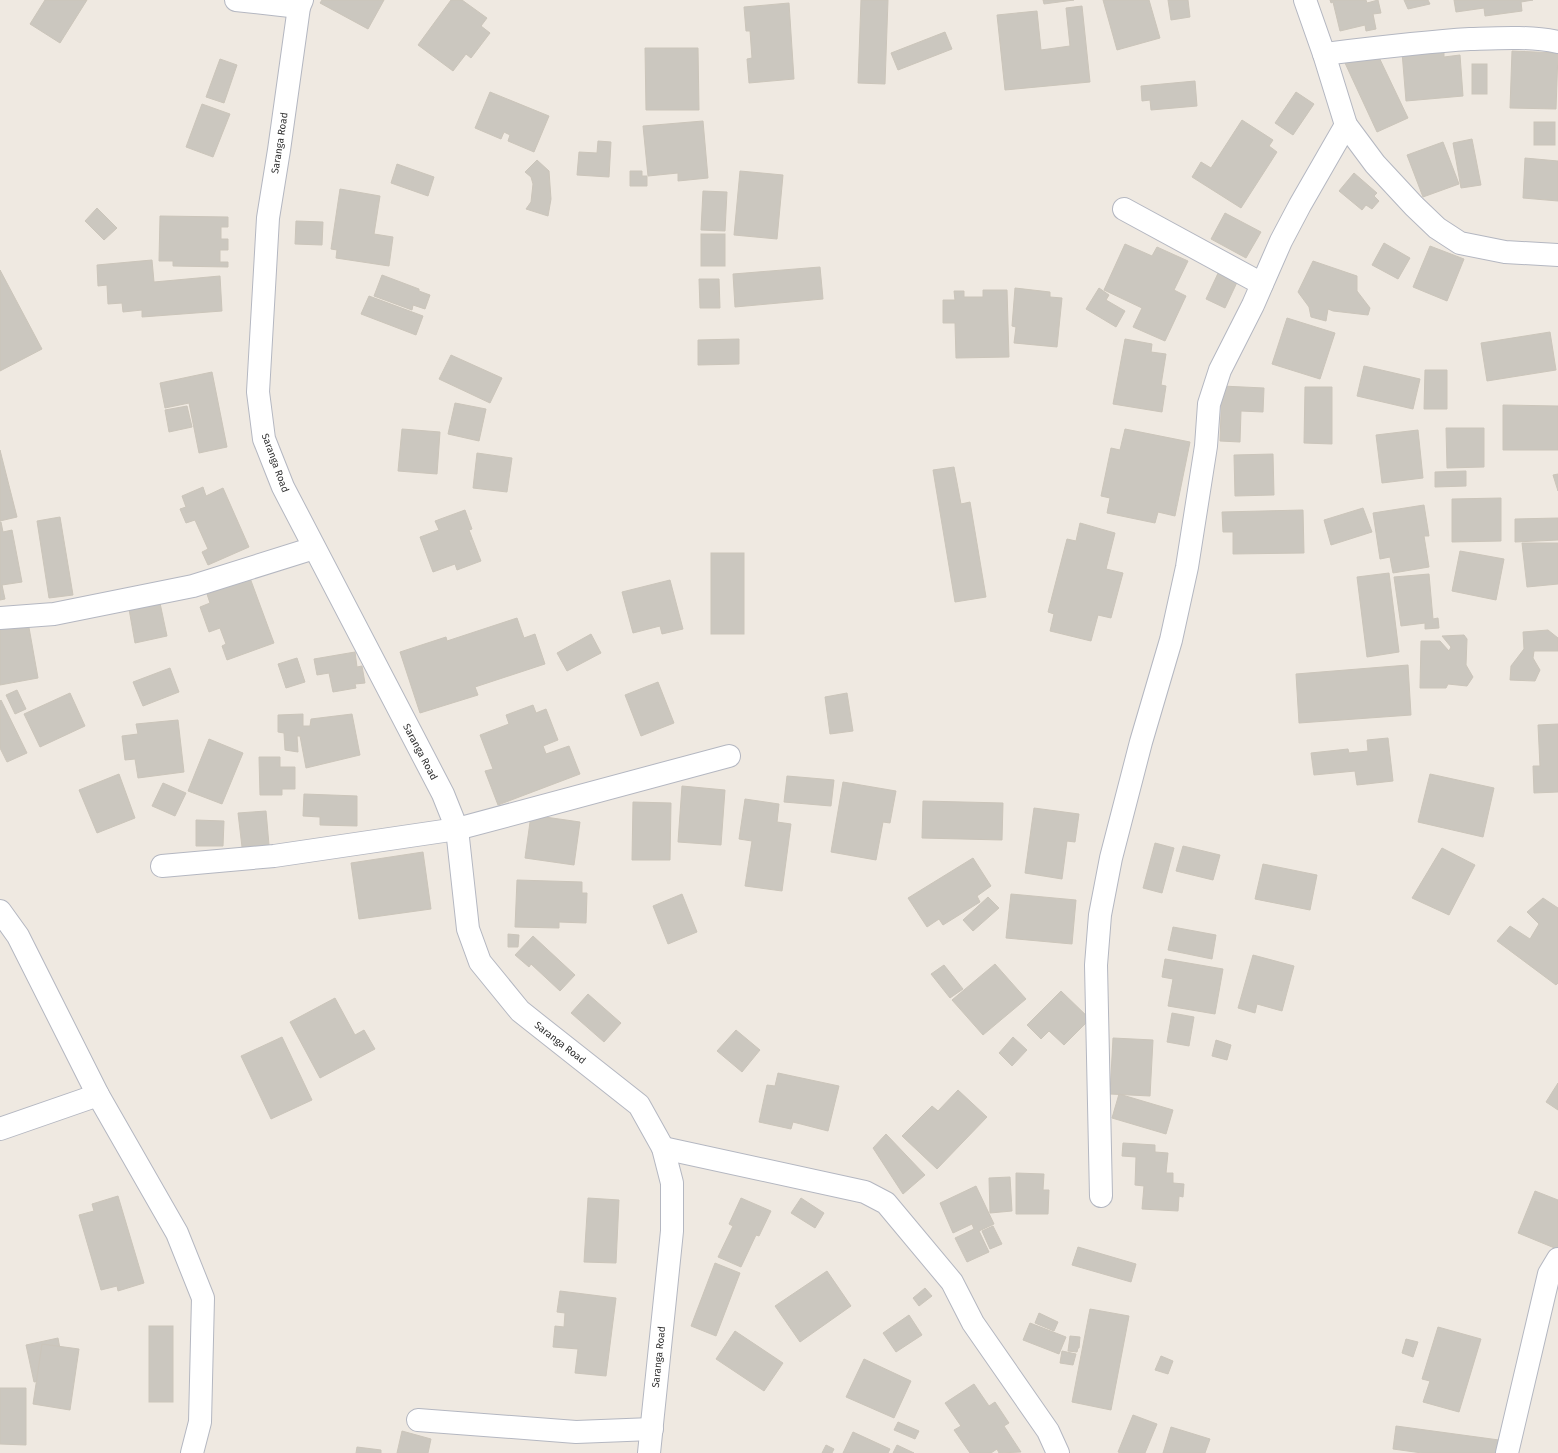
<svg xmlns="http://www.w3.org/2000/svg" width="1558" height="1453" viewBox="0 0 1558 1453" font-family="'Fira Sans',sans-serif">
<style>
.building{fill:#cbc7bf;stroke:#cbc5ba}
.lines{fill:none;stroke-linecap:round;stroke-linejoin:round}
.minor-casing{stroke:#b4b7c1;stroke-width:24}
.minor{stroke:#fff;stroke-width:22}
.labels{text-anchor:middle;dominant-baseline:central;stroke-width:3;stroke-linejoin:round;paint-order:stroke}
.street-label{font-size:10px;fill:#2e2e2e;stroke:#fff}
</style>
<rect width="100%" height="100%" fill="#efe9e1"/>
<g class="building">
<path d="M45,0H87L60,43L30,24Z"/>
<path d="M322,0H384L368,29L320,3Z"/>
<path d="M451,0H462L487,18L481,26L490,33L471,58L466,54L453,71L418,45Z"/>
<path d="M861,0H888L885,84L858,83Z"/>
<path d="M1043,0H1074L1044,4Z"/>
<path d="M1103,0H1149L1160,38L1117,50Z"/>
<path d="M1168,0H1188L1190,17L1171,20Z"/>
<path d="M1330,0H1366L1367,3L1378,0L1381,13L1373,14L1376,29L1366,31L1365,25L1340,31L1333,2L1331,3Z"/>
<path d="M1404,0H1428L1430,4L1408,9Z"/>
<path d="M1454,0H1533L1521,2L1522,11L1485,16L1484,8L1456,12Z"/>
<path d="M789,3L794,79L749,83L747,59L752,58L750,31H746L744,7Z"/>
<path d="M1082,6L1090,82L1005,90L997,15L1037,11L1041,50L1070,46L1066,8Z"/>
<path d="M945,32L952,49L898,70L891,53Z"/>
<path d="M645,48H698L699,110H646Z"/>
<path d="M1444,48V57L1460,55L1463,96L1406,101L1402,52Z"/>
<path d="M1375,49L1408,118L1377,132L1345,63Z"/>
<path d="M1512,51L1558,53L1556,109L1510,108Z"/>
<path d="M220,59L237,65L224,103L206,97Z"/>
<rect x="1472" y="64" width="15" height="30"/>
<path d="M1195,81L1197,106L1151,110L1150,100L1142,101L1141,86Z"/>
<path d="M490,92L549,116L534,152L508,141L510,135L504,132L501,139L475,128Z"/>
<path d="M1296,92L1314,104L1293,135L1275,123Z"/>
<path d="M202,104L230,114L213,157L186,147Z"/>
<path d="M1242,120L1273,140L1269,146L1277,152L1241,208L1192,177L1201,162L1211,168Z"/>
<path d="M703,121L708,178L678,181V173L648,176L643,126Z"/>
<rect x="1534" y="122" width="21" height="23"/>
<path d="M1472,139L1481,185L1461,188L1453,143Z"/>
<path d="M598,141L611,142L609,177L577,175L579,152L597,153Z"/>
<path d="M1443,142L1459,184L1423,197L1407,155Z"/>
<path d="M1525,158L1558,161V201L1523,198Z"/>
<path d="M537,160L549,171L551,199L548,216L526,209L531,202L533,184L531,177L525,172Z"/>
<path d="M397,164L434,177L428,196L391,183Z"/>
<path d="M630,171H642V176H647V186H630Z"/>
<path d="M740,171L783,175L777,239L734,235Z"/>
<path d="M1354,173L1377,193L1374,196L1379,201L1372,209L1366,205L1362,210L1339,191Z"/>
<path d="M340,189L380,196L374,234L393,237L389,266L336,258L337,250L331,249Z"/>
<path d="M703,191L727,192L725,231L701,230Z"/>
<path d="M97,208L117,228L104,240L85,221Z"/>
<path d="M1225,213L1261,232L1246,258L1211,239Z"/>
<path d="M160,216L228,217V227H221V239H228V250H220V262H228V267L173,266V261H159Z"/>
<path d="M296,221L323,222L322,245L295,244Z"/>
<rect x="701" y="234" width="24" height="32"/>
<path d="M1384,243L1410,258L1398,279L1372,265Z"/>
<path d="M1125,244L1152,256L1157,247L1188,261L1174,290L1186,296L1165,341L1133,327L1142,308L1104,290Z"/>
<path d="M1430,246L1464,259L1447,301L1413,287Z"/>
<path d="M152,260L154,282L220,276L222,311L142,317V310L123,312L122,303L108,304L107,285L98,286L97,265Z"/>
<path d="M1313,261L1357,276V291L1370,308L1368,315L1333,311L1328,309L1326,321L1311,317L1309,307L1298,292Z"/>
<path d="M820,267L823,299L735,307L733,274Z"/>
<path d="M1220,269L1239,278L1225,308L1206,299Z"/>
<path d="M0,270L42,349L0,371Z"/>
<path d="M382,275L419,289V291L430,295L425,309L413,305L412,310L374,296Z"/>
<path d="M699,279H719L720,308H700Z"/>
<path d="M1015,288L1050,292V297L1062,298L1057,347L1014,343L1016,327L1012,326Z"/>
<path d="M1099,288L1109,295L1106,300L1125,311L1116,327L1086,309Z"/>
<path d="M983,290H1007L1009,357L956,358L955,323H943V300H955L954,291H964V297H983Z"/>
<path d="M369,296L423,316L416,335L361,314Z"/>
<path d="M1287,318L1335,333L1320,379L1272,364Z"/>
<path d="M1550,332L1556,370L1487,381L1481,343Z"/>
<path d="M739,339V364L698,365V340Z"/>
<path d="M1125,339L1152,344L1151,352L1166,354L1161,385L1166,386L1162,412L1113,404Z"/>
<path d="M451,355L502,378L490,403L439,379Z"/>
<path d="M1364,366L1420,379L1413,409L1357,396Z"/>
<path d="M1425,370H1447V409H1424Z"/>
<path d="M212,372L227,447L199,453L189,403L165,408L160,383Z"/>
<path d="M1222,386L1264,388L1263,412L1241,411L1240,442L1220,441Z"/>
<path d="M1305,387H1332V444L1304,443Z"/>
<path d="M455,403L486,409L479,441L448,434Z"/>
<path d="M1503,405L1558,406V450H1503Z"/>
<path d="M187,406L192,427L169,432L165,410Z"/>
<path d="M1446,428H1484V467L1447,468Z"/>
<path d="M402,429L440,432L437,474L398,471Z"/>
<path d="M1125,429L1190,442L1175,516L1158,512L1155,523L1107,513L1110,498L1101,496L1111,448L1120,450Z"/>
<path d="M1418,430L1423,478L1382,483L1376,435Z"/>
<path d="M0,450L17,517L0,521Z"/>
<path d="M477,453L512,458L507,492L473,488Z"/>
<path d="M1273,454L1274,495L1235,496L1234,455Z"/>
<path d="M954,467L961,504L970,502L986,597L955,602L933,470Z"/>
<path d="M1466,471V486L1435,487V472Z"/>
<path d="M1558,474V491L1553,475Z"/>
<path d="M203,487L206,496L223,488L249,547L208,565L202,552L208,549L195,520L186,523L180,509L186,507L182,496Z"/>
<path d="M1501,498V541L1452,542V499Z"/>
<path d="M1424,505L1429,536H1424L1429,567L1393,573L1390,557L1380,559L1373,513Z"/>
<path d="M1363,508L1372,532L1331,545L1324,520Z"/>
<path d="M465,510L472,529L469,530L481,561L457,570L455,564L433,572L420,537L439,530L435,521Z"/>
<path d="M1303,510L1304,553L1233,554V532H1223L1222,512Z"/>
<path d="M60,517L73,595L49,598L37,521Z"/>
<path d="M1558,518V540L1515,542V519Z"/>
<path d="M0,522H1L3,532L12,530L22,582L2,585L5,599L0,600Z"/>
<path d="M1080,523L1115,533L1106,569L1123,573L1111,618L1098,615L1091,641L1050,631L1054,614L1048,612L1067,539L1076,541Z"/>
<path d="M1522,543H1558V584L1527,587Z"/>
<path d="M1460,551L1504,559L1496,600L1452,591Z"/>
<rect x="711" y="553" width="33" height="81"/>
<path d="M1389,573L1399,652L1367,657L1357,577Z"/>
<path d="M1429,574L1433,619L1438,618L1439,628L1425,629V623L1401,626L1394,577Z"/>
<path d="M250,578L274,643L227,660L222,646L226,644L220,628L209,632L200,607L210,603L207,594Z"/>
<path d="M670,580L683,629L662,634L660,626L633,633L622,592Z"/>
<path d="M160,603L167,636L135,643L129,609Z"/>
<path d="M517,618L524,638L535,634L545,664L475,687L478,695L420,713L400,652L446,637L447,641Z"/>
<path d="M28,622L38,678L0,685V627Z"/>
<path d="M1548,630L1558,638V651H1534L1533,658L1540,670L1535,681L1510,680L1511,666L1524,649L1523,632Z"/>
<path d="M591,634L601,653L567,671L557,653Z"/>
<path d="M1464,635L1467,639L1466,665L1473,677L1467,686L1448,684L1446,688H1420L1421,641H1440L1449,651L1451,647L1442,636Z"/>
<path d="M355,652L357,667L362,666L365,683L355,684L356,688L333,692L329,673L317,675L314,659Z"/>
<path d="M297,658L305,682L286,688L278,664Z"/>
<path d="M1408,665L1411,715L1299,723L1296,674Z"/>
<path d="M170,668L179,692L143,706L133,682Z"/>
<path d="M658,682L674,723L641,736L625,695Z"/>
<path d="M17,690L26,709L15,714L6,695Z"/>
<path d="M70,693L85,726L40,747L24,714Z"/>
<path d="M847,693L853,731L830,734L825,697Z"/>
<path d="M1,700L27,753L7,762L0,748V701Z"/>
<path d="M533,705L536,713L546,709L558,740L543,746L546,754L569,746L580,774L498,805L485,771L493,769L480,735L509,724L506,715Z"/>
<path d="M303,714V726H310L311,719L352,714L360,755L306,768L300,736H297L298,752L285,750L284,733L278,732V715Z"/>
<path d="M178,720L184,772L138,778L135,759L125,760L122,736L138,734L136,724Z"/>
<path d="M1558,724V792L1534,793L1533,766H1540L1538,725Z"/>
<path d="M1388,738L1393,781L1357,785L1355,771L1314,775L1311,753L1348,749L1349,753L1368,751L1367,740Z"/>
<path d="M209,739L243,753L222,804L188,791Z"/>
<path d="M259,757H280V767H295V789H282V795H260Z"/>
<path d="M119,774L135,818L97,833L79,790Z"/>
<path d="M1430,774L1494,788L1483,837L1418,822Z"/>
<path d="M787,776L834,780L831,806L784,802Z"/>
<path d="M843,782L896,791L890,823L883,822L876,860L831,852Z"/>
<path d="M163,783L186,793L175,816L152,806Z"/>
<path d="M682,786L725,790L721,845L678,842Z"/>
<path d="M304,794L357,796V826L320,825V817L303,816Z"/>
<path d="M745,799L779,804L777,822L791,824L782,891L745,886L752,841L739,839Z"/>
<path d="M923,801L1003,803L1002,840L922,838Z"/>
<path d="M633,802L671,803L670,860H632Z"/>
<path d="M1034,808L1079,814L1075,842L1067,841L1062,879L1025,873Z"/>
<path d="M266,811L269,845L242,847L238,813Z"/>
<path d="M531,815L580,822L574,865L525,858Z"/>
<path d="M196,820L224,821L223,846H196Z"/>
<path d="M1155,843L1174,848L1162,893L1143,888Z"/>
<path d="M1183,846L1220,855L1213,880L1176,871Z"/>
<path d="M1442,848L1475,865L1449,915L1412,898Z"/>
<path d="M423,852L431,909L359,919L351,863Z"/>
<path d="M973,858L991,886L977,896L980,902L943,925L939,919L927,927L908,898Z"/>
<path d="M1263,864L1317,875L1310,910L1255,899Z"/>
<path d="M517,880L582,882V893H587L586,923L559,922V928L515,927Z"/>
<path d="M682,894L697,932L668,944L653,906Z"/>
<path d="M1011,894L1076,900L1072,944L1006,938Z"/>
<path d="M988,897L999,908L973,931L963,920Z"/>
<path d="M1543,898L1558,908V983L1556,985L1497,941L1510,926L1530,939L1539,924L1527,912Z"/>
<path d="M1173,927L1216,935L1212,959L1168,950Z"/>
<path d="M508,934L519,935L518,947H508Z"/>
<path d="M533,936L575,975L560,991L531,964L529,967L515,955Z"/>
<path d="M1253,955L1294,966L1282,1011L1257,1004L1255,1013L1238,1008Z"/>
<path d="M1165,959L1223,969L1215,1014L1168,1006L1173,979L1162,977Z"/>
<path d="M995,964L1026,999L983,1035L952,1000Z"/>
<path d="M944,965L963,989L950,998L931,974Z"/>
<path d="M1061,991L1090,1019L1064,1045L1049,1031L1041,1039L1027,1025Z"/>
<path d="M588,994L621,1023L604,1042L571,1013Z"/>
<path d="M335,998L355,1035L364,1030L375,1049L320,1078L290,1022Z"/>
<path d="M1172,1013L1194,1017L1189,1046L1167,1042Z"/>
<path d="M736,1030L760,1050L742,1072L717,1051Z"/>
<path d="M282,1037L312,1100L271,1119L241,1056Z"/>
<path d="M1013,1037L1027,1050L1012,1066L999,1053Z"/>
<path d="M1113,1038L1153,1040L1150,1096L1110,1094Z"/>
<path d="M1216,1040L1231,1045L1227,1060L1212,1056Z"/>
<path d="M778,1073L839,1086L828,1131L793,1122L791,1129L759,1122L767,1085L775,1086Z"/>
<path d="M1558,1083V1110L1546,1102Z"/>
<path d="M958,1090L987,1117L937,1169L902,1136L932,1106L938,1111Z"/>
<path d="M1119,1094L1173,1110L1166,1134L1112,1118Z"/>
<path d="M886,1134L925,1175L903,1194L873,1148Z"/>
<path d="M1123,1143L1155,1145V1152L1168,1153L1166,1173H1173V1183L1184,1184L1183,1197L1179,1196L1178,1211L1142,1209L1144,1186L1135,1185L1136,1157L1122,1156Z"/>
<path d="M1016,1173L1044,1174L1043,1190H1049L1048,1214H1016Z"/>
<path d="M1010,1177L1012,1211L990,1213L989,1178Z"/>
<path d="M976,1186L994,1224L979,1231L989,1252L967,1262L955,1238L974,1229L972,1224L953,1233L940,1203Z"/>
<path d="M1535,1191L1558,1200V1246L1557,1249L1518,1233Z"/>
<path d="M118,1196L144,1283L118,1291L117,1286L101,1290L79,1215L94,1211L92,1204Z"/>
<path d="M588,1198L619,1200L616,1263L584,1262Z"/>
<path d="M741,1198L771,1211L759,1236L756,1235L741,1267L718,1257L733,1226L729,1224Z"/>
<path d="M801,1198L824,1213L815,1228L791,1213Z"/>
<path d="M993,1226L1002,1244L990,1249L982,1231Z"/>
<path d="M1078,1247L1136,1264L1131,1282L1072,1265Z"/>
<path d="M715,1263L740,1273L716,1336L691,1326Z"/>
<path d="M827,1271L851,1306L800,1342L775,1306Z"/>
<path d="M925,1288L932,1296L919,1306L913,1298Z"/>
<path d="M560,1291L616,1298L606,1376L575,1373L578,1349L553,1347L555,1326L564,1327L565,1313L557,1312Z"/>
<path d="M1090,1309L1129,1316L1111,1410L1072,1402Z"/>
<path d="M1039,1313L1058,1322L1054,1331L1035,1323Z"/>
<path d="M909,1315L922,1335L896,1352L883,1333Z"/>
<path d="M1030,1323L1066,1337L1059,1354L1023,1340Z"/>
<rect x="149" y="1326" width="24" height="76"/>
<path d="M1438,1327L1481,1339L1459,1412L1423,1402L1430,1381L1422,1379Z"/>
<path d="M735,1331L783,1363L764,1391L716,1359Z"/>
<path d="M1070,1336L1080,1337L1079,1348H1078L1077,1352L1068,1351Z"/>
<path d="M58,1338L65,1376L34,1382L26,1345Z"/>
<path d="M1406,1339L1418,1342L1413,1357L1402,1353Z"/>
<path d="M42,1344L79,1349L70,1410L33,1404Z"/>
<path d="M1062,1351L1076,1354L1073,1365L1060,1363Z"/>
<path d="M1161,1356L1173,1361L1168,1374L1155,1370Z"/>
<path d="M864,1359L911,1381L894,1418L846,1397Z"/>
<path d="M974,1384L989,1406L995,1402L1009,1423L1004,1426L1021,1452L999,1453L997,1449L991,1453H970L954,1430L961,1426L945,1403Z"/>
<path d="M0,1388H26V1445L0,1444Z"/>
<path d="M1133,1415L1157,1424L1145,1453H1121L1118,1452Z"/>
<path d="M898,1422L919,1431L915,1439L894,1430Z"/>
<path d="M1396,1426L1499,1440L1498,1453H1422L1393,1449Z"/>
<path d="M1171,1427L1210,1439L1205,1453H1163Z"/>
<path d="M402,1431L431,1439L428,1453H397Z"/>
<path d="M853,1432L890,1449L888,1453H843Z"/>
<path d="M826,1445L834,1449L832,1453H822Z"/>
<path d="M897,1445L914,1453H893Z"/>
<path d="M357,1447L381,1450V1453H356Z"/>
</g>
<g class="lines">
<defs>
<g id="minor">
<path d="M236,0L299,7"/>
<path d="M302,0L299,7L279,150L268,218L258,392L264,439L283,487L443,794L457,829L468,929L480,962L520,1011L639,1105L663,1148L672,1183V1231L649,1453"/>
<path d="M1305,0L1324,54L1346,125L1375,164L1414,206L1437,228L1460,243L1505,252L1558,255"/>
<path d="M1324,54C1373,48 1421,42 1470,39C1499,38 1529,36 1558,42"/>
<path d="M1124,209L1262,284"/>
<path d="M0,618L54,614L193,586L314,548"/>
<path d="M162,866L274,856L457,829L729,756"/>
<path d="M0,911L18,936L98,1095L177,1233L203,1298L200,1422L192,1453"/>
<path d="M0,1129L98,1095"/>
<path d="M663,1148L865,1192L886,1203L952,1282L973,1323L1048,1431L1058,1453"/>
<path d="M1101,1196L1096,965L1100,915L1111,858L1141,742L1171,640L1187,567L1206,446L1209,404L1220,370L1253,305L1281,241L1300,205L1346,125"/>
<path d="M418,1420L576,1432L652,1429"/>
<path d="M1507,1453L1549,1274L1558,1259"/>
</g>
</defs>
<use href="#minor" class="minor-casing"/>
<use href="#minor" class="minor"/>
</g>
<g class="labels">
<g class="street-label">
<text transform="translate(280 143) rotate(-81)">Saranga Road</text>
<text transform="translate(275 463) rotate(70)">Saranga Road</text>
<text transform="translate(420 752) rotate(62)">Saranga Road</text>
<text transform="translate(560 1043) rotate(38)">Saranga Road</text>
<text transform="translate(659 1357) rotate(-84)">Saranga Road</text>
</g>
</g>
</svg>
